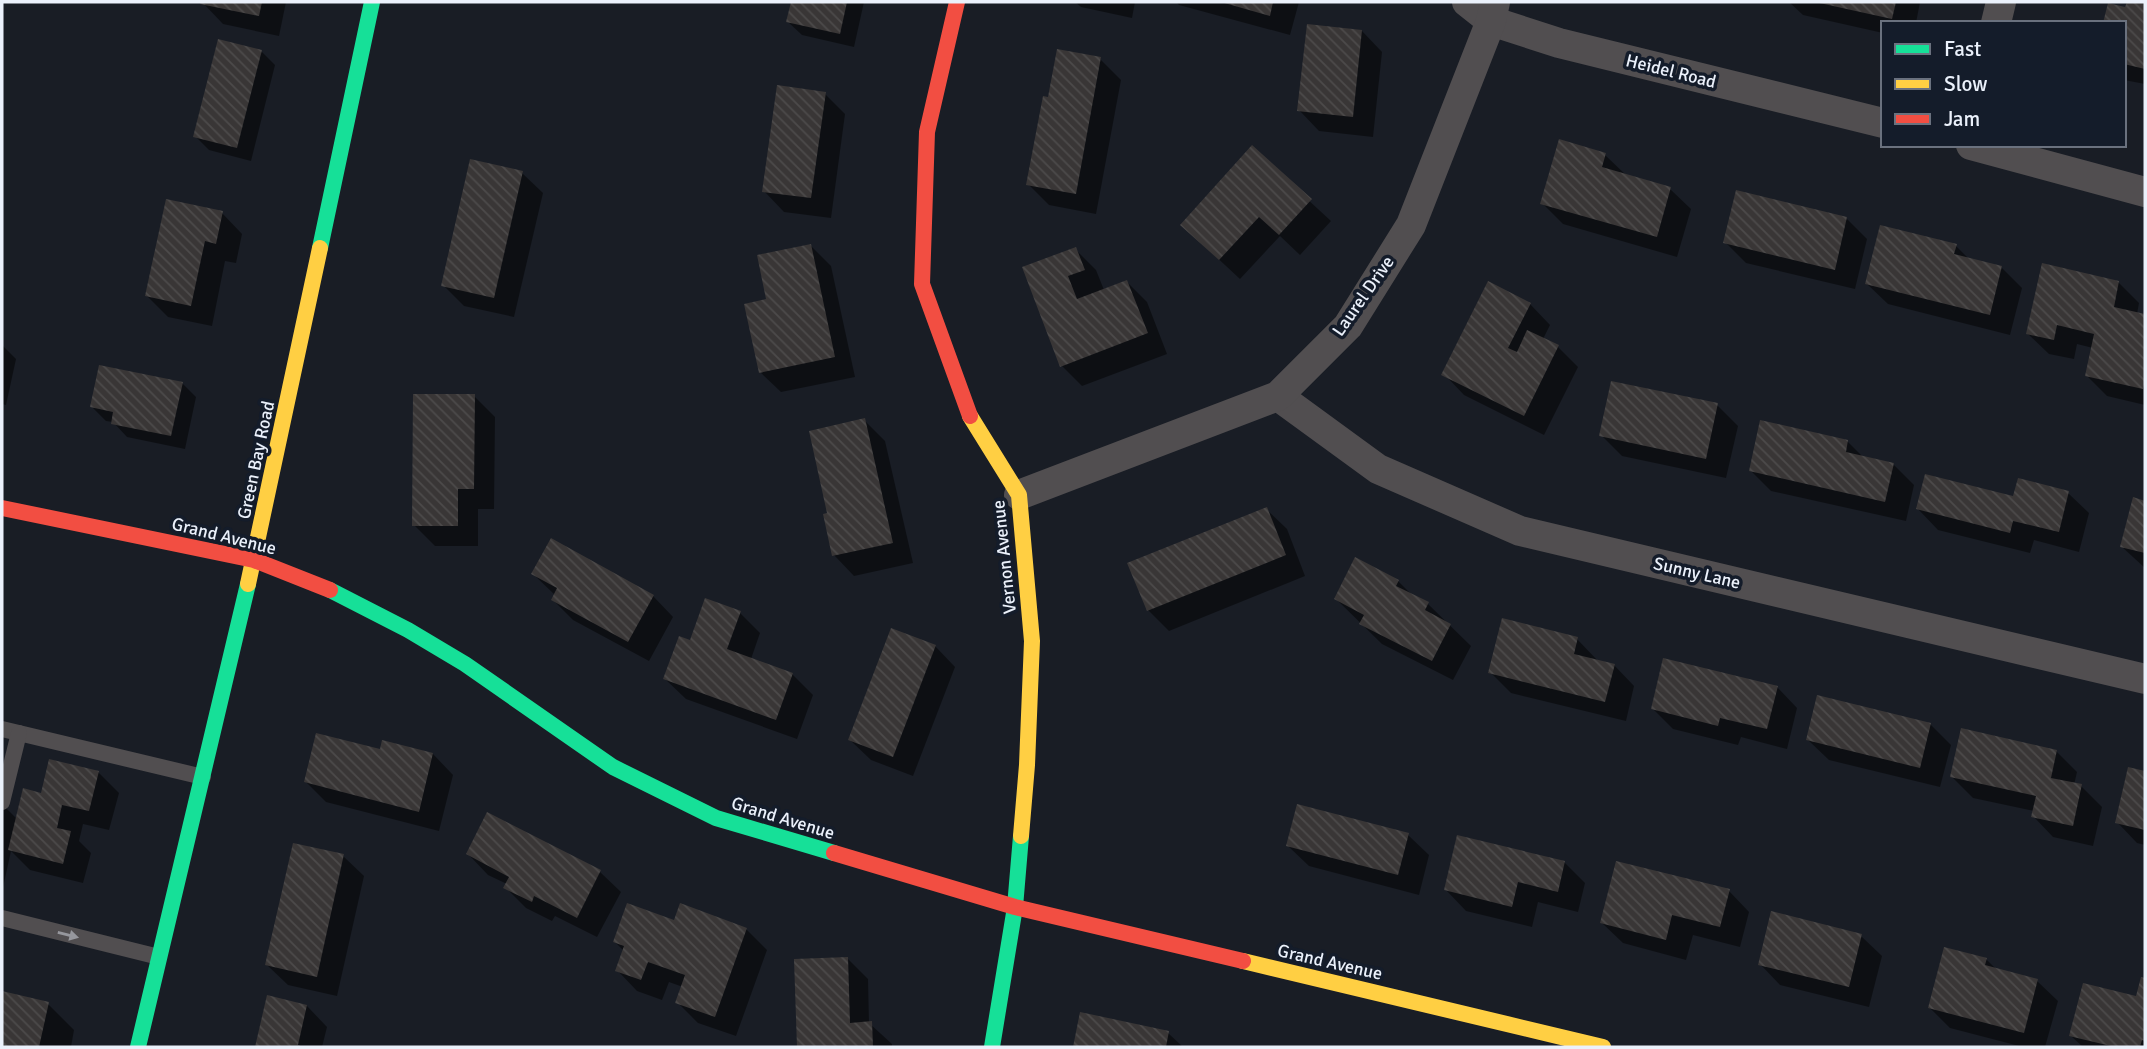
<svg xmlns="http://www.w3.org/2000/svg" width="2147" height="1049" viewBox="0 0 2147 1049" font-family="Signika,sans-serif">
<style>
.shadow{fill:#0007}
.building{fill:url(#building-back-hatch)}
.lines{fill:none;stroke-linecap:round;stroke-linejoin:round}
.lane{stroke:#514e50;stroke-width:16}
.street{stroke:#514e50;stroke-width:30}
.fast{stroke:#16e098;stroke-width:16}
.slow{stroke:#ffcf43;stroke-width:16}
.jam{stroke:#f24e42;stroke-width:16}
.oneway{fill:#96979d}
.labels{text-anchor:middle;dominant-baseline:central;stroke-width:7;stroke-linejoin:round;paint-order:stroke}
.street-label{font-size:18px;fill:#ebf1fb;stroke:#141c2a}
</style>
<defs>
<pattern id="building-back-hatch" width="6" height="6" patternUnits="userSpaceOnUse" patternTransform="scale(1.75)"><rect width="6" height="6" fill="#393636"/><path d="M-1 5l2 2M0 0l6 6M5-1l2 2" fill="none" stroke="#4c4a4a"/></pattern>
</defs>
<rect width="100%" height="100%" fill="#191d25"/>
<g class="shadow">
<path d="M202,2H286L279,36L223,24Z"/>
<path d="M793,2H864L854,47L802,35L788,22Z"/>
<path d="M1075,2H1135L1132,18L1081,7Z"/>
<path d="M1176,2H1299L1290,35L1179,5Z"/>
<path d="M1789,2H1920L1916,23H1883V33L1803,15Z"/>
<path d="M2128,2H2145V84L2124,80V23Z"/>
<path d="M1362,31L1382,52L1373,137L1319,131L1299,110Z"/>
<path d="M261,51L275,65L251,161L209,150L195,136Z"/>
<path d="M1100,59L1121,80L1096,214L1049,205L1028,184L1050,99Z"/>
<path d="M825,94L845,114L831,218L784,212L764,191Z"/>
<path d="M1252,148L1331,221L1300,255L1280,236L1240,279L1182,225Z"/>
<path d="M1605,155L1627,176L1670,189L1691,209L1677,257L1563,224L1542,203Z"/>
<path d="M522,173L543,193L514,317L464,306L443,285Z"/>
<path d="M222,213L242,234L236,263L225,261L212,326L168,317L147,296Z"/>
<path d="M1846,218L1867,239L1855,289L1746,263L1725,242Z"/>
<path d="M811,246L831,266L855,377L781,392L760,372Z"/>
<path d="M1956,246L1969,259L2001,267L2022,288L2010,335L1888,304L1867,284Z"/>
<path d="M1075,249L1096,270L1104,290L1127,282L1147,302L1167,354L1082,386L1062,366L1024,268Z"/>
<path d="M2118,282L2139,303L2137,314L2145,315V405L2107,396L2087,376L2093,348L2077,344L2074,359L2049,354L2028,334Z"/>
<path d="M1530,304L1550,325L1543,339L1558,347L1578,367L1544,435L1464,395L1444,374Z"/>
<path d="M2,345L16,359L6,405L2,404Z"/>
<path d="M182,383L196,397L185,449L127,437L113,422L106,421L92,407Z"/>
<path d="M474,396L495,417L494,509H478V546H435L414,525Z"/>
<path d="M1717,405L1738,426L1726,478L1622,456L1601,435Z"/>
<path d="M864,420L885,441L913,563L854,576L834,555L830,515Z"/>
<path d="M1847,441L1864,458L1893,464L1914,485L1906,521L1771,491L1751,471Z"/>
<path d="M2068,493L2089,513L2079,552L2034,540L2030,553L1938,530L1918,509Z"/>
<path d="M2134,500L2145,502V568L2122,547Z"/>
<path d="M1266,509L1287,529L1305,576L1169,631L1148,610Z"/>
<path d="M533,574L653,596L673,617L649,661L573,620L553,600L555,595Z"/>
<path d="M1398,581L1413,596L1428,604L1471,646L1453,680L1382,644L1336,599Z"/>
<path d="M740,613L760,633L751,659L792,674L813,695L797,739L686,699L665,679L691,643Z"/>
<path d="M1577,639L1598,661L1614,665L1634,686L1626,721L1511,693L1490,672Z"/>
<path d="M935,646L955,667L913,776L871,760L850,740Z"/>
<path d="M1777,687L1797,708L1787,749L1741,737L1738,745L1673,729L1652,708Z"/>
<path d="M1930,724L1951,745L1940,787L1829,760L1808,740Z"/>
<path d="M2056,751L2077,772L2074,785L2081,786L2102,807L2093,846L2053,837L2033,816L2034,811L1973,798L1952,777Z"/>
<path d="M433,754L453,775L439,831L326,802L306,782Z"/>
<path d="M2130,769L2145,773V845L2137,843L2117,822Z"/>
<path d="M98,772L119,793L109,830L83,824L79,841L91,853L83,883L30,870L11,851L2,892V804L17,819L42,795Z"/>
<path d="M1408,835L1429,855L1419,895L1309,866L1288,846Z"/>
<path d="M468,854L600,872L621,892L597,937L555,916L552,921L526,908L505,887L507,884L488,875Z"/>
<path d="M343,856L364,876L337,996L288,985L267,965Z"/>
<path d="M1564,862L1585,883L1578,912L1538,902L1532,927L1466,911L1446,890Z"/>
<path d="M1729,891L1749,912L1740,947L1693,935L1686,960L1623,943L1602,923Z"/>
<path d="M675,923L746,929L767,950L736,1036L698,1023L677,1002L683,987L669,982L662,1000L637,991L617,970L624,951L615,942Z"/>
<path d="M1861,936L1882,956L1869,1007L1780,985L1760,964Z"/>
<path d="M847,958L868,979L869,1023L892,1044V1047H799L796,960Z"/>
<path d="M1986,959L1997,970L2037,981L2058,1001L2045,1047H2023L1950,1028L1929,1007Z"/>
<path d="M2143,979H2145V1047H2083L2071,1036L2138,998Z"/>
<path d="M2,993L48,1004L74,1030L71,1047H2Z"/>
<path d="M268,997L307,1006L327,1027L322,1047H256Z"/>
<path d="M1082,1014L1168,1033L1183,1047H1075Z"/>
</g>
<g class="building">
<path d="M201,2H262L259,16L200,4Z"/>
<path d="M791,2H847L840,34L786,22Z"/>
<path d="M1221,2H1273L1270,16Z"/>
<path d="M1815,2H1896L1892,19Z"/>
<path d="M2127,2H2145V69L2124,64V23H2103L2108,3L2125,7Z"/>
<path d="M1307,24L1362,30L1353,117L1297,111Z"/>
<path d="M218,39L262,50L237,148L193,137Z"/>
<path d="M1057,49L1101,57L1076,194L1026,185L1043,96L1048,97Z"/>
<path d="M777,85L826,92L811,198L762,192Z"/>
<path d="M1559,139L1606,153L1602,167L1671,187L1657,237L1540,204Z"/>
<path d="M1252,145L1312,199L1279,235L1259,217L1219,260L1180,225Z"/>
<path d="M470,159L523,171L494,298L441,286Z"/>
<path d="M1736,190L1847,217L1835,270L1723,243Z"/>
<path d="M166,199L223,211L216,244L205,241L191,306L145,296Z"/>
<path d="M1880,225L1957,244L1954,254L2002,266L1990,315L1865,284Z"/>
<path d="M811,244L835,357L759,373L744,304L766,299L757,255Z"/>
<path d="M1076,247L1085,270L1068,276L1077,299L1127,280L1148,333L1060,367L1022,267Z"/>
<path d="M2042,263L2119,281L2114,307L2145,314V380L2143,389L2085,376L2094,334L2057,325L2054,340L2026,334Z"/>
<path d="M1488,281L1531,303L1508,348L1517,352L1527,330L1559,345L1524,416L1441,375Z"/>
<path d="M99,365L183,382L171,436L111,424L113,412L90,407Z"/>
<path d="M1611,381L1718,403L1706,459L1599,436Z"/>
<path d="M413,394H475L474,489H458V526H412Z"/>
<path d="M865,418L893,543L832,556L823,514L827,513L809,431Z"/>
<path d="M1760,420L1848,440L1846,452L1894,463L1885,502L1749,471Z"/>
<path d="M1925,474L2013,496L2018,478L2069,491L2059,532L2013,521L2010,533L1916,509Z"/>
<path d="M2133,497L2145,501V553L2120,547Z"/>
<path d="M1267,507L1286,555L1147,611L1127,563Z"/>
<path d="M551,538L654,595L628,642L551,600L557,588L531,574Z"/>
<path d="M1355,557L1399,580L1396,586L1429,602L1425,610L1451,624L1432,661L1359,624L1364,615L1334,599Z"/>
<path d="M705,598L741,611L727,649L793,673L776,720L663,679L679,636L690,640Z"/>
<path d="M1502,618L1578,637L1574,654L1615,664L1605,702L1488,673Z"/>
<path d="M891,628L936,645L893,757L848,740Z"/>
<path d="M1663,658L1778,686L1767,729L1720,718L1718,726L1651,709Z"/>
<path d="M1817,695L1931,723L1920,768L1806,740Z"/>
<path d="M1961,728L2057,750L2051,778L2082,784L2073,826L2031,817L2036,796L1950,777Z"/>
<path d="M316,733L380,749L382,740L433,753L419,812L304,782Z"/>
<path d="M49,759L99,771L89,811L62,805L57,828L71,831L63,864L8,850L23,788L41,793Z"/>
<path d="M2128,767L2145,771V830L2115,823Z"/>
<path d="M1297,804L1409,833L1398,875L1286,846Z"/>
<path d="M487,812L601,870L577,918L534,896L532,902L503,888L509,877L466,854Z"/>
<path d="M1457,835L1565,861L1558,892L1518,882L1512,907L1444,890Z"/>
<path d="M293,843L344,854L317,977L265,965Z"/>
<path d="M1616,861L1730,889L1720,927L1672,915L1666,940L1600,923Z"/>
<path d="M627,903L674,920L680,903L747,928L715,1017L675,1003L685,975L648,962L641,980L615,971L624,946L613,942Z"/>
<path d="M1771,911L1862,934L1849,987L1758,965Z"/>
<path d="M1944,947L1987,958L1985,965L2038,979L2024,1033L1928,1008Z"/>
<path d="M848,957L850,1023L872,1021L873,1047H797L794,959Z"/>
<path d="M2141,977L2145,978V1041L2142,1040L2140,1047H2115L2069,1036L2083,983L2136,996Z"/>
<path d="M2,991L49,1002L39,1047H2Z"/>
<path d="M267,995L307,1005L298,1045L303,1047H255Z"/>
<path d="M1080,1012L1169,1031L1166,1047H1073Z"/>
</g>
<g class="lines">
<g class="lane">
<path d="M2,729L203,777"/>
<path d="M2,802L19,733"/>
<path d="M2,918L159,957"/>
</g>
<g class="street">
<path d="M1467,2L1491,21L1559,43L1883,123"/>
<path d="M1996,23L2001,2"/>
<path d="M1971,145L2145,192"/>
<path d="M1278,396L1378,469L1520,531L2145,679"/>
<path d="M1019,495L1278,396L1348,326L1411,225L1491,21L1495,2"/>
</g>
<g class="fast">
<path d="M320,248L372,2"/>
<path d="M330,590L408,630L465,664L613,767L716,818L834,853"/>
<path d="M138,1047L248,584"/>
<path d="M992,1047L1015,907L1021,836"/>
</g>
<g class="slow">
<path d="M970,416L1019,495L1032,641L1027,765L1021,836"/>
<path d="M248,584L320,248"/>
<path d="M1243,961L1603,1047"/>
</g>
<g class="jam">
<path d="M957,2L927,132L922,284L970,416"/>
<path d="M2,508L254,560L330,590"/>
<path d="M834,853L1015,907L1243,961"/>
</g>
</g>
<defs><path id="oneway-solid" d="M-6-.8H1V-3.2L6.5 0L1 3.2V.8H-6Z" transform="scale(1.75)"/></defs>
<use class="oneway" href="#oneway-solid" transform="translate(68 935) rotate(14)"/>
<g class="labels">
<g class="street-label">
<text transform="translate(1671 71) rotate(14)">Heidel Road</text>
<text transform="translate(1363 296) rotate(-55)">Laurel Drive</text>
<text transform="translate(256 460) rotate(-78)">Green Bay Road</text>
<text transform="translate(224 536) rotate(14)">Grand Avenue</text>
<text transform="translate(1004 557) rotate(-96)">Vernon Avenue</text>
<text transform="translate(1697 573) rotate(13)">Sunny Lane</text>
<text transform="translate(783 818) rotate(17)">Grand Avenue</text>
<text transform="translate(1330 962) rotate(13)">Grand Avenue</text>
</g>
</g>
<rect width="2147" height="1049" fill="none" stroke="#ebf1fb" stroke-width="7"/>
<rect x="1881" y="21" width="245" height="126" fill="#141c2a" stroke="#6a717e" stroke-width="2"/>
<rect x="1895" y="44" width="35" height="10" fill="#16e098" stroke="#6a717e" stroke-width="2"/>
<text x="1944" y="56" font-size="21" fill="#ebf1fb">Fast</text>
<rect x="1895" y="79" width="35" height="10" fill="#ffcf43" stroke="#6a717e" stroke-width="2"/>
<text x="1944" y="91" font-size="21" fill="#ebf1fb">Slow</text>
<rect x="1895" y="114" width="35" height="10" fill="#f24e42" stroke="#6a717e" stroke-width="2"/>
<text x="1944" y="126" font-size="21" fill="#ebf1fb">Jam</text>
</svg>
